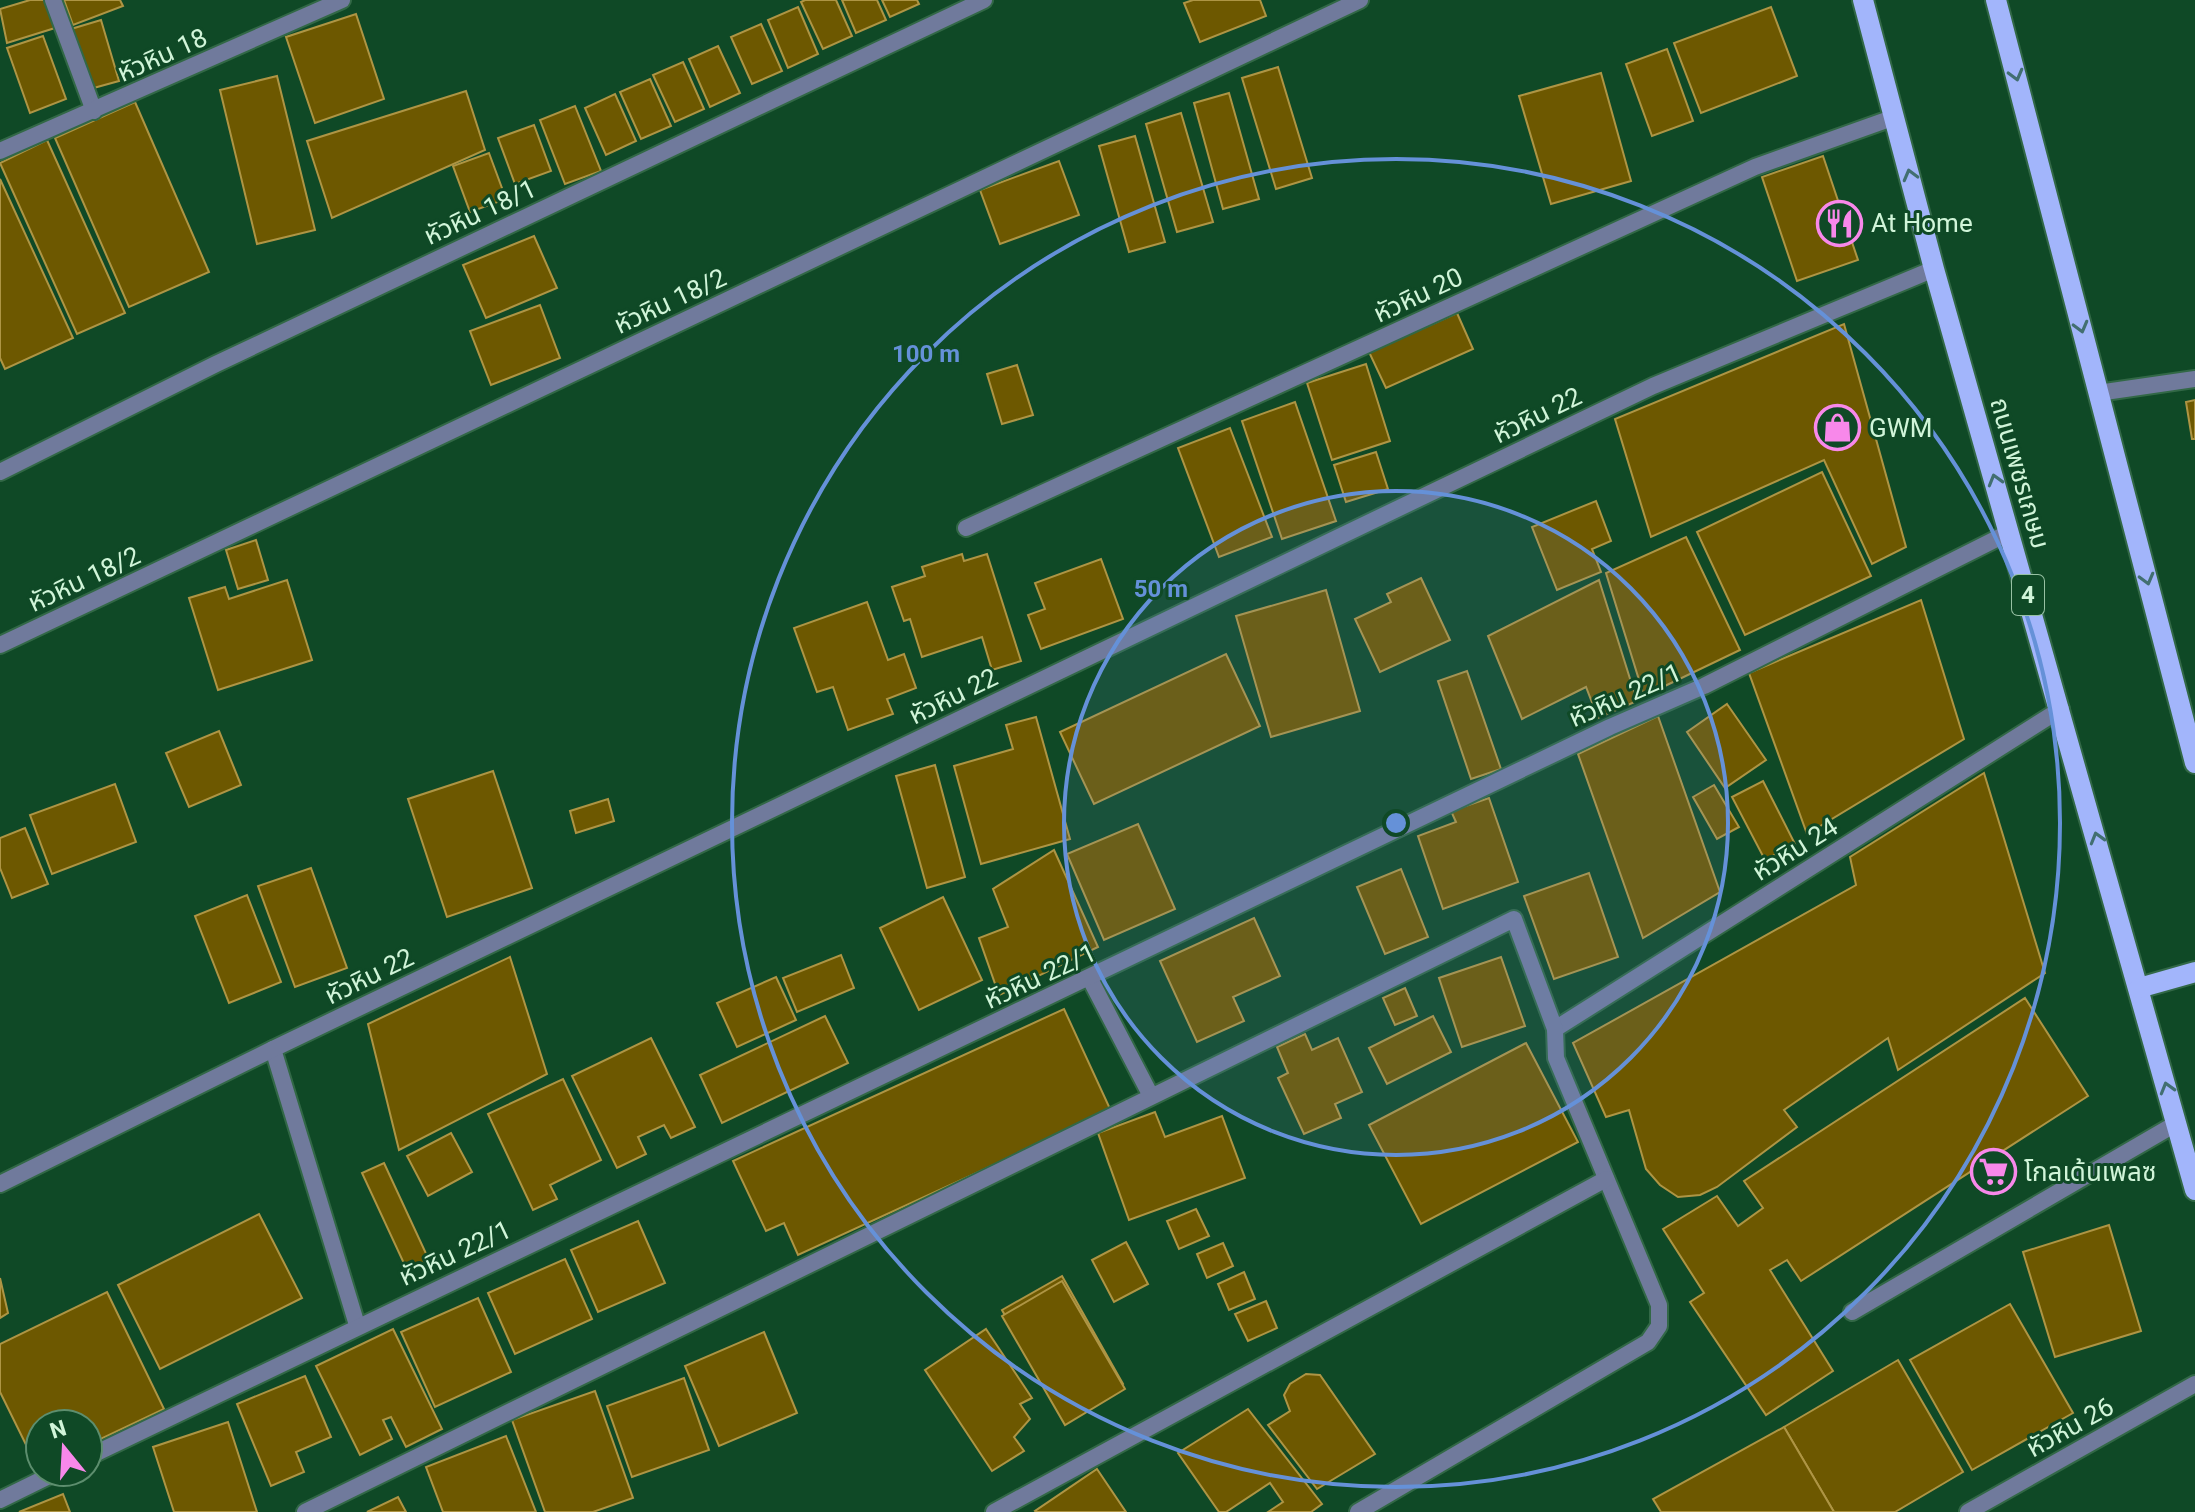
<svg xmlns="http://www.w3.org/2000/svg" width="2195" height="1512" viewBox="0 0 2195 1512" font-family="Roboto,'Noto Sans Thai',sans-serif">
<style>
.building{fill:#6d5800;stroke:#ae9544;stroke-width:2}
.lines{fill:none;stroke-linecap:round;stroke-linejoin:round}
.service-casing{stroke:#326846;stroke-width:20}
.minor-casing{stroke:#326846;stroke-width:20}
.primary-casing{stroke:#326846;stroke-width:24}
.service{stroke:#707a9c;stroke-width:16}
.minor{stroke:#707a9c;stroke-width:16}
.primary{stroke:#a2b5fb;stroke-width:20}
.oneway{stroke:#426f71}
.ring{fill:none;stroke:#6591d8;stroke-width:4}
.labels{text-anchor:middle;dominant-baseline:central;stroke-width:6;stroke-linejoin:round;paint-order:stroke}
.shield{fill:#0f4926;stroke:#97c1a3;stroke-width:2}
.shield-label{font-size:24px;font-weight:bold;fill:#d1f5d9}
.street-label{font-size:26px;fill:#d1f5d9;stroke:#0f4926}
.poi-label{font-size:26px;fill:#d1f5d9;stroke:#0f4926;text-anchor:start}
.centre{fill:#6591d8;stroke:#0f4926;stroke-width:4}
.ring-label{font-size:24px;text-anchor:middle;font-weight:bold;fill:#6591d8;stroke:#0f4926;stroke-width:6;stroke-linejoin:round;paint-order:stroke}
</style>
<rect width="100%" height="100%" fill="#0f4926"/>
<g class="building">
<path d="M30,0H46L55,28L7,43L0,9Z"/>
<path d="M64,0H120L123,6L73,25Z"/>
<path d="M805,0H836L852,36L823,49L801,2Z"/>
<path d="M842,0H877L886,20L856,33Z"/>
<path d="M882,0H917L919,4L890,17Z"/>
<path d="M1193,0H1260L1266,16L1200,42L1184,3Z"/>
<path d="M798,7L818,54L788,68L768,20Z"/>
<path d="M1771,7L1797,76L1701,113L1674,43Z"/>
<path d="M356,14L384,99L315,123L286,37Z"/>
<path d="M101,20L119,81L90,89L71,29Z"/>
<path d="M761,24L782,71L752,84L731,37Z"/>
<path d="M43,36L66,99L30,113L7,48Z"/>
<path d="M718,46L740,93L710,107L689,59Z"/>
<path d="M1667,49L1693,121L1652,136L1626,64Z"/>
<path d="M683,62L704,109L675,122L653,75Z"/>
<path d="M1278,67L1312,178L1276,189L1242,78Z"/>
<path d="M1601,73L1631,181L1551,204L1519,96Z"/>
<path d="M277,76L315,230L257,244L220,90Z"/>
<path d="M650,79L671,126L641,139L620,92Z"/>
<path d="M466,91L485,150L332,218L307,141Z"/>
<path d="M1229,93L1259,199L1223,209L1194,103Z"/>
<path d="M615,94L636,141L606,155L585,108Z"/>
<path d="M135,102L209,272L129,307L55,138Z"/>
<path d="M575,106L601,171L565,184L540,120Z"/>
<path d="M1181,113L1213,222L1177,232L1146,124Z"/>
<path d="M534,125L551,171L515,184L498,138Z"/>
<path d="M1135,136L1165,242L1129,252L1099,146Z"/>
<path d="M47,140L125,313L77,334L0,163Z"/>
<path d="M489,153L506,199L470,212L453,166Z"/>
<path d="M1823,156L1858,260L1797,281L1762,177Z"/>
<path d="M1059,161L1079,215L1000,244L980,190Z"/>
<path d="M0,179L73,338L5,369L0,358Z"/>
<path d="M534,236L557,288L486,318L463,265Z"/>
<path d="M540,305L560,358L491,385L470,331Z"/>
<path d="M1457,313L1473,349L1386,388L1369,352Z"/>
<path d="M1844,324L1906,547L1872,564L1824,460L1651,537L1615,419Z"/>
<path d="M1366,364L1390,441L1332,460L1307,383Z"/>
<path d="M1017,365L1033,415L1002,424L987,374Z"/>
<path d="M2195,400V439H2192L2186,402Z"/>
<path d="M1295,402L1336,521L1282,539L1242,421Z"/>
<path d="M1230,428L1272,537L1219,557L1178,448Z"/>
<path d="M1376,452L1388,489L1346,502L1334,465Z"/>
<path d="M1822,472L1871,576L1745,635L1697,532Z"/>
<path d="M1596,501L1611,541L1592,549L1601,572L1557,590L1532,527Z"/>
<path d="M1686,537L1740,650L1644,696L1606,573Z"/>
<path d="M256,540L268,580L238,589L226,550Z"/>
<path d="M962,554L964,561L987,554L1021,661L992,670L982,637L922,657L910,619L904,621L892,587L925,576L922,567Z"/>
<path d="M1101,559L1123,619L1041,649L1028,615L1045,609L1035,583Z"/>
<path d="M1421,578L1450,640L1380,672L1355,619L1391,602L1387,594Z"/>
<path d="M287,580L312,660L218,690L189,598L225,587L229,599Z"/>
<path d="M1599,580L1637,701L1598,718L1586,687L1522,719L1488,636Z"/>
<path d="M1326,590L1360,711L1271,737L1236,616Z"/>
<path d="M1921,600L1964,739L1807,834L1749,673Z"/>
<path d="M867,602L888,660L904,654L916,688L887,699L893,714L848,730L833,687L817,692L794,628Z"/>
<path d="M1226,654L1260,726L1094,804L1060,732Z"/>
<path d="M1467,671L1501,769L1471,779L1438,681Z"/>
<path d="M1727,704L1766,760L1725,788L1687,732Z"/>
<path d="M1658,716L1720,892L1643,938L1578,754Z"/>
<path d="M1036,717L1070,839L981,864L954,766L1013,749L1006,725Z"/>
<path d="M219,731L241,785L189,807L166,753Z"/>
<path d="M935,765L965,877L927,888L896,776Z"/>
<path d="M493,771L532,888L447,917L408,799Z"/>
<path d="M1984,773L2045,973L1898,1070L1888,1038L1784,1110L1797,1127L1717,1187L1700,1195L1678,1197L1660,1185L1646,1169L1629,1110L1606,1117L1573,1043L1856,885L1850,857Z"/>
<path d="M1763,781L1795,844L1765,860L1732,797Z"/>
<path d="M115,784L136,842L52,874L30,815Z"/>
<path d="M1714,785L1739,827L1717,839L1693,797Z"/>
<path d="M1489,798L1518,882L1443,909L1418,836L1456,822L1451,811Z"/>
<path d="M608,799L614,821L576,833L570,811Z"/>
<path d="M1138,824L1175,909L1104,940L1067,854Z"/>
<path d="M25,828L48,884L12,898L0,868V838Z"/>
<path d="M1054,850L1098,947L999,995L979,938L1008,927L993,889Z"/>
<path d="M311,868L347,968L295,987L258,886Z"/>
<path d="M1401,869L1428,937L1385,954L1357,887Z"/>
<path d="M1589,873L1618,957L1554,979L1524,896Z"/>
<path d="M247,895L281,982L229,1003L195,916Z"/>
<path d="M943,897L982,980L919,1010L880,928Z"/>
<path d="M1254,918L1280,976L1233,997L1244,1021L1197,1042L1160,961Z"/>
<path d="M841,955L854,988L797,1012L783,978Z"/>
<path d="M510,957L547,1074L399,1150L368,1024Z"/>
<path d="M1501,957L1525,1026L1462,1047L1439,978Z"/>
<path d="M776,977L796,1020L737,1047L717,1003Z"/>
<path d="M1405,988L1417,1016L1395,1025L1383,998Z"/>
<path d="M2025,998L2088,1096L1801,1281L1787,1260L1770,1270L1833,1371L1766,1415L1690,1302L1704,1293L1663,1229L1717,1196L1738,1226L1763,1208L1744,1181Z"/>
<path d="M1064,1009L1111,1111L798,1255L784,1223L766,1231L733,1161Z"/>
<path d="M825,1016L848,1063L722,1123L700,1075Z"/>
<path d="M1433,1016L1451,1052L1387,1084L1369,1048Z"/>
<path d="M1305,1034L1312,1050L1338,1038L1362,1092L1335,1104L1341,1118L1304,1134L1278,1078L1288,1073L1277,1047Z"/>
<path d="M651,1038L695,1127L671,1138L664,1125L638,1137L646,1154L617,1168L572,1076Z"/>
<path d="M1526,1043L1578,1142L1421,1224L1369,1125Z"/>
<path d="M563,1079L601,1160L550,1185L557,1199L533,1210L488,1114Z"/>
<path d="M1155,1112L1165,1137L1222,1116L1245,1178L1129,1220L1098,1133Z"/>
<path d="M451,1133L472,1172L428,1196L407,1156Z"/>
<path d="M384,1163L429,1260L407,1270L362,1173Z"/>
<path d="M1196,1209L1209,1236L1179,1249L1167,1221Z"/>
<path d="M259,1214L302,1298L160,1369L118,1285Z"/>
<path d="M638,1221L665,1283L598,1312L571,1250Z"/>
<path d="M2109,1225L2141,1331L2055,1357L2023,1252Z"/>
<path d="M1126,1242L1148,1284L1114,1302L1092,1260Z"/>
<path d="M1223,1243L1233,1266L1207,1278L1197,1254Z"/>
<path d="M565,1259L592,1319L515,1354L488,1293Z"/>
<path d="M1244,1272L1255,1299L1229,1310L1218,1284Z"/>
<path d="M1062,1276L1123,1384L1064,1418L1002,1310Z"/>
<path d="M0,1278L8,1313L0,1318Z"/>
<path d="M1062,1281L1125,1389L1065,1425L1002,1316Z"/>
<path d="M107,1292L164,1409L88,1445V1424H40L38,1469L0,1392V1344Z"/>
<path d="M478,1298L511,1372L435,1407L401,1332Z"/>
<path d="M1266,1301L1277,1328L1248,1341L1235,1314Z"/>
<path d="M2010,1304L2073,1413L1972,1470L1910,1360Z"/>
<path d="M393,1329L442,1429L406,1447L391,1417L383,1420L392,1439L360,1455L316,1366Z"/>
<path d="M986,1329L1032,1398L1020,1404L1030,1419L1014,1437L1024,1451L992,1471L925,1370Z"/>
<path d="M764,1332L797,1413L719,1446L685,1366Z"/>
<path d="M1898,1360L1963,1472L1895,1512H1834L1784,1427Z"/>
<path d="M1306,1374L1320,1375L1375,1454L1317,1489L1268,1425L1290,1411L1284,1395L1290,1384Z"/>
<path d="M305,1376L331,1437L296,1452L304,1472L271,1486L237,1404Z"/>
<path d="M684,1378L709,1450L632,1477L607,1406Z"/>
<path d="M595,1391L633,1498L593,1512H545L512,1420Z"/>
<path d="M1248,1409L1322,1504L1311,1512H1268L1283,1502L1270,1483L1226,1512H1219L1178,1453Z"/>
<path d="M228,1422L257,1512H174L153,1447Z"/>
<path d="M1784,1427L1834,1512H1661L1653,1499Z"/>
<path d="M506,1436L536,1512H443L426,1467Z"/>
<path d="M1097,1469L1126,1512H1036L1035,1511Z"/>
<path d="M63,1494L70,1512H19Z"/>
<path d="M398,1497L406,1512H367Z"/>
</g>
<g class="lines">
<defs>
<g id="service">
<path d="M53,0L94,111"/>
<path d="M1852,1312L2177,1123"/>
</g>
<g id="minor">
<path d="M0,151L342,0"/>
<path d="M2098,393L2195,379"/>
<path d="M0,472L216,364L984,0"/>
<path d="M966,528L1755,167L1895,117"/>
<path d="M0,645L1360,0"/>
<path d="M1090,979L1151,1096"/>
<path d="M1555,1029L2061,709"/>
<path d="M273,1049L357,1325"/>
<path d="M0,1184L273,1049L1653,386L1934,269"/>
<path d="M88,1457L1610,727L1704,686L2010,532"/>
<path d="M0,1500L57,1472"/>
<path d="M305,1512L1514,919L1555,1029L1556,1058L1659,1305V1326L1648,1342L1358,1512"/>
<path d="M994,1512L1606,1179"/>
<path d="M1968,1512L2195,1384"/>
</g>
<g id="primary">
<path d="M1863,0L1934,269L2195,1190"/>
<path d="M1996,0L2195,763"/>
<path d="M2139,988L2195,972"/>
</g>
</defs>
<use href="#service" class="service-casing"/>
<use href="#minor" class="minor-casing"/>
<use href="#primary" class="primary-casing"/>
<use href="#service" class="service"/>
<use href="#minor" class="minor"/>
<use href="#primary" class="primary"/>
</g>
<defs><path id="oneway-chevron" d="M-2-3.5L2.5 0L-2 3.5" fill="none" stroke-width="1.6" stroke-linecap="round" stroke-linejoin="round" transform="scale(2)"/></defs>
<g class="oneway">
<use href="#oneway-chevron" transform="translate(2016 75) rotate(75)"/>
<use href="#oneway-chevron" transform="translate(1910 175) rotate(-105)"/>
<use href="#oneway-chevron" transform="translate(2081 327) rotate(75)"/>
<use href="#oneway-chevron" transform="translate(1995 480) rotate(-106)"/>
<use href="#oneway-chevron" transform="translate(2147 579) rotate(75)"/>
<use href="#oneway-chevron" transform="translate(2097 838) rotate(-106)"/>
<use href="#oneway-chevron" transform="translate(2167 1088) rotate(-106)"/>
</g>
<circle cx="1396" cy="823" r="332" fill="#6591d8" fill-opacity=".12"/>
<g class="ring">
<circle cx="1396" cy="823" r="332"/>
<circle cx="1396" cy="823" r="664"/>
</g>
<defs>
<symbol id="restaurant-ring" viewBox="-11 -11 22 22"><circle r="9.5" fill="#0f4926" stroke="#f888ea" stroke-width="1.5"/><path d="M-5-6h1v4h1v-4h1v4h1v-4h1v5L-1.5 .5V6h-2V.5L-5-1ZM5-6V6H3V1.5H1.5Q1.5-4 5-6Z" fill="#f888ea"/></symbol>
<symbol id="shop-ring" viewBox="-11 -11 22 22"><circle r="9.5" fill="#0f4926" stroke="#f888ea" stroke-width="1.5"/><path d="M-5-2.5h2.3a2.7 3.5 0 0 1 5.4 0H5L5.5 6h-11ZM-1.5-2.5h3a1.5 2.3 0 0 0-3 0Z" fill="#f888ea"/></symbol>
<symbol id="supermarket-ring" viewBox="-11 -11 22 22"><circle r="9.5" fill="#0f4926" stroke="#f888ea" stroke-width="1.5"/><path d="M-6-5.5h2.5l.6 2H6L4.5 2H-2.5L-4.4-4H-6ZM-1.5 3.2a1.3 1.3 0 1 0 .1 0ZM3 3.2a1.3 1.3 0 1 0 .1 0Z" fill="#f888ea"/></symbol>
</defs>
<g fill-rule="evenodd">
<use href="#restaurant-ring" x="1814" y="198" width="51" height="51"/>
<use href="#shop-ring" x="1812" y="402" width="51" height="51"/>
<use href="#supermarket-ring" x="1968" y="1146" width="51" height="51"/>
</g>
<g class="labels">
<rect class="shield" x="2012" y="575" width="32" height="40" rx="6"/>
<g class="shield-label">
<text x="2028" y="595">4</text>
</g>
<g class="street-label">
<text transform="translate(162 55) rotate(-24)">หัวหิน 18</text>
<text transform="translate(480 212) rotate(-25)">หัวหิน 18/1</text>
<text transform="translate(1418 295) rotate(-25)">หัวหิน 20</text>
<text transform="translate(670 301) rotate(-25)">หัวหิน 18/2</text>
<text transform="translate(1537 415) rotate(-26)">หัวหิน 22</text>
<text transform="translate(2020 473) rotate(74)">ถนนเพชรเกษม</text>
<text transform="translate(84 579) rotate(-25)">หัวหิน 18/2</text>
<text transform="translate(1625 695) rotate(-24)">หัวหิน 22/1</text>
<text transform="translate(953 696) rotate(-26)">หัวหิน 22</text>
<text transform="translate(1795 849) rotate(-32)">หัวหิน 24</text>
<text transform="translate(369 976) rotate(-26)">หัวหิน 22</text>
<text transform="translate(1040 976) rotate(-25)">หัวหิน 22/1</text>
<text transform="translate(455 1253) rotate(-25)">หัวหิน 22/1</text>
<text transform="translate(2070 1427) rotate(-29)">หัวหิน 26</text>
</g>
<g class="poi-label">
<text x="1871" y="223">At Home</text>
<text x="1869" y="428">GWM</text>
<text x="2024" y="1172">โกลเด้นเพลซ</text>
</g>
</g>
<circle cx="1396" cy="823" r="12" class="centre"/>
<g class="ring-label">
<text x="926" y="362">100 m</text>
<text x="1161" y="597">50 m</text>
</g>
<g transform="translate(64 1448) rotate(342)"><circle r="38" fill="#0f4926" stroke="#5d8e6e" stroke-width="2"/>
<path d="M0-6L14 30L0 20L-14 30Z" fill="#f888ea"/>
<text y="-12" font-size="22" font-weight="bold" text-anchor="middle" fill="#d1f5d9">N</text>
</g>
</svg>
